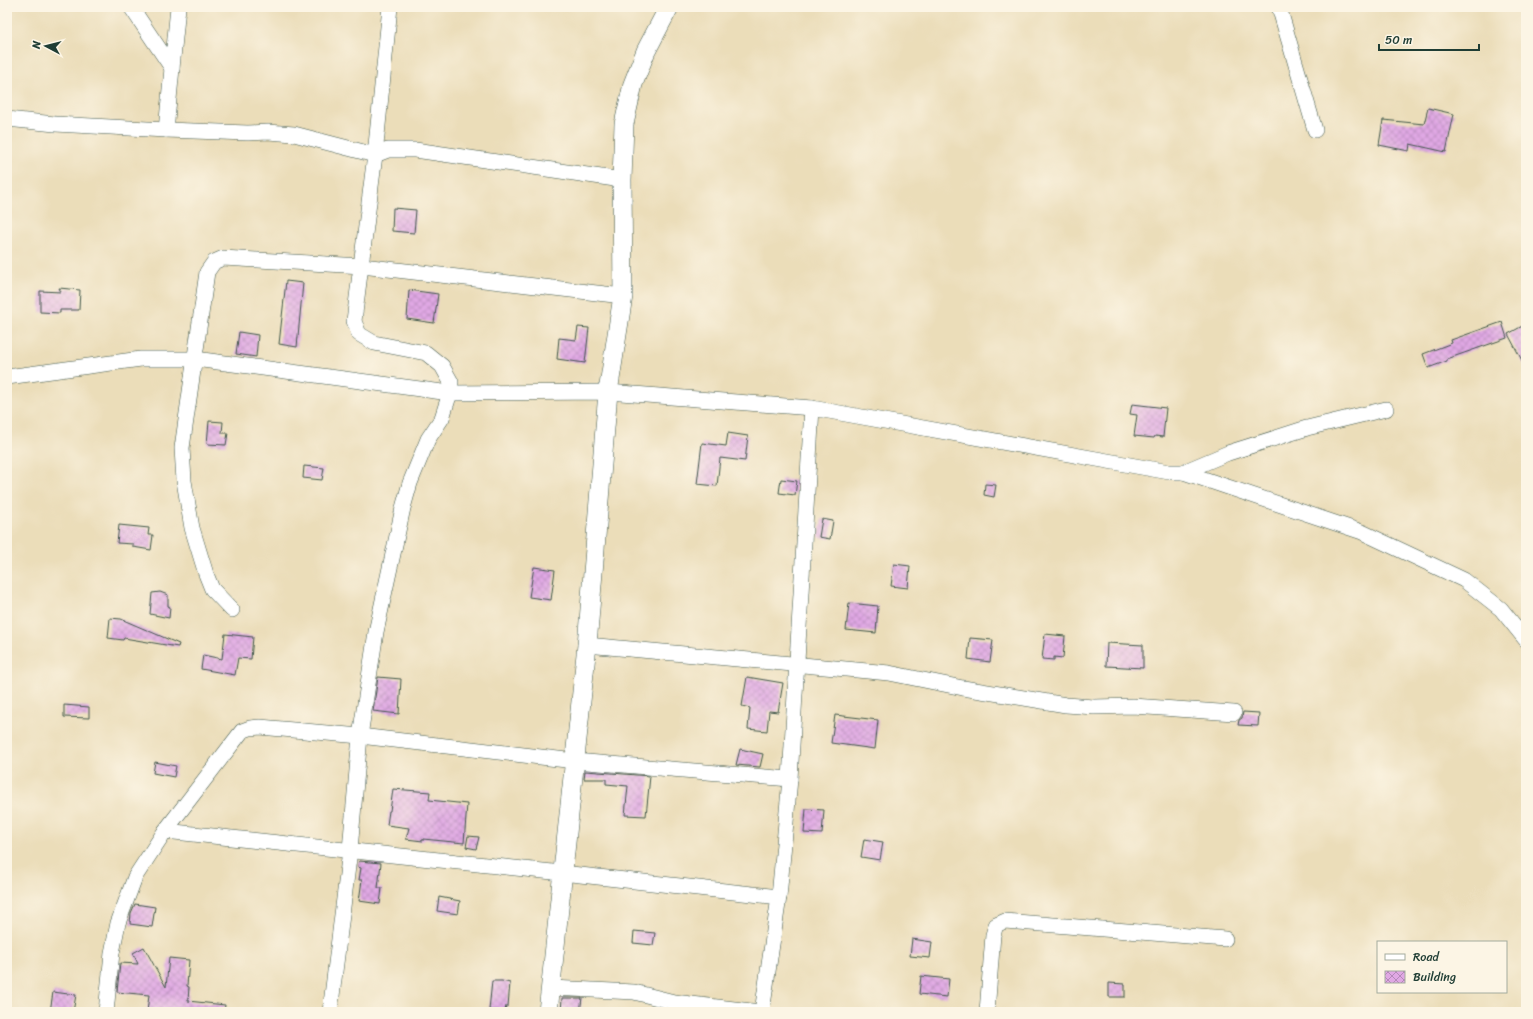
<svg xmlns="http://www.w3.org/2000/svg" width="1533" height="1019" viewBox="0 0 1533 1019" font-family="Sriracha,sans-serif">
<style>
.building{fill:url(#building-cross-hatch)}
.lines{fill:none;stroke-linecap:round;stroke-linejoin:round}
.minor-casing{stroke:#3e5548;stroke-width:16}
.tertiary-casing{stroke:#3e5548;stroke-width:20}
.minor{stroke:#fff;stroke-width:15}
.tertiary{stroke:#fff;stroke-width:19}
</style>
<defs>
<pattern id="building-cross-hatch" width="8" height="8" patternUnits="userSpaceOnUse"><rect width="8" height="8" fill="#e0a8e4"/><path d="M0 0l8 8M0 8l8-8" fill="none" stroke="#b58aba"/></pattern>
</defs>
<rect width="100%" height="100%" fill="#fcf5e5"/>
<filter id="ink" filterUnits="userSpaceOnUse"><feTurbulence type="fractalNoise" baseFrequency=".025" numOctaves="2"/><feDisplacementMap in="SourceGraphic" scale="8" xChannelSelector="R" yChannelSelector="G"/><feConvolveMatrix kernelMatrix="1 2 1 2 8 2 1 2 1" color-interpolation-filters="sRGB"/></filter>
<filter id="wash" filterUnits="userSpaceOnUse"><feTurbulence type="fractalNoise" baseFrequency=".012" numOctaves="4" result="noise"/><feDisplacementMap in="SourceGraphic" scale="16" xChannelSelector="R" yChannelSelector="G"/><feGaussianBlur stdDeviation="0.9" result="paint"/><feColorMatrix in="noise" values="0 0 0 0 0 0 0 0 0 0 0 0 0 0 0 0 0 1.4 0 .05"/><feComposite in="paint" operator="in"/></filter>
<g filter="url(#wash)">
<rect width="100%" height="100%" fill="#ebddb9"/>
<g id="blocks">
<g class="building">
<path d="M1428,108L1454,114L1446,152L1410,144L1409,151L1379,145L1383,120L1424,124Z"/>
<path d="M393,208L416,210L414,233L392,231Z"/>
<path d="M286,281L303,283L297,347L279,344Z"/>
<path d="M59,288L80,290L79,310H60V313L40,312V291L61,292Z"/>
<path d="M409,290L438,294L434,323L407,319Z"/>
<path d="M1502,322L1507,338L1447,359V361L1428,368L1423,354L1452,343L1451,340Z"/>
<path d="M1526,324V368L1508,334Z"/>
<path d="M578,327L589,328L585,363L557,359L559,338L576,340Z"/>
<path d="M239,332L258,335L256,357L236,354Z"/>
<path d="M1132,404L1166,408L1163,437L1155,436L1154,438L1134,436L1137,415L1130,414Z"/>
<path d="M209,421L223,422L222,433H228L226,445L207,444Z"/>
<path d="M728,433L748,436L745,461L720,458L717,486L697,484L702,443L726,446Z"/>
<path d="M304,466L324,468L322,480L303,478Z"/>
<path d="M781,479L797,481L795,495L779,493Z"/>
<path d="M985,484L996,485L994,497L984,495Z"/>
<path d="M822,519L833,521L830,539L819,537Z"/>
<path d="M119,525L149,528L148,535H153L151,550L133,547V544L117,543Z"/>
<path d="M894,564L910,566L908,588L891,586Z"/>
<path d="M534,567L555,570L551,600L529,597Z"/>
<path d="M160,592L168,595V606L170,607L169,618L150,614L152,593Z"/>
<path d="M849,603L878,606L876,633L846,630Z"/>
<path d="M110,618L121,619L179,644L178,647L124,638L123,640L108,638Z"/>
<path d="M225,634L253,637L251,659L238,658L235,675L201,669L203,655L222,659Z"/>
<path d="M1045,634L1065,636L1063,658L1054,657V660L1042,659Z"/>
<path d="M970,638L993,640L990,662L968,659Z"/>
<path d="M1107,643L1143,645V668L1106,666Z"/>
<path d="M378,677L401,679L399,714L373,711Z"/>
<path d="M747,677L783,683L778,712L769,711L767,731L748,729L750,708L742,706Z"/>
<path d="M64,705L89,707V718L64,717Z"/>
<path d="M1243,712L1259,713L1258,726L1238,725L1239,720L1242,718Z"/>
<path d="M835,715L878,720L875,749L831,743Z"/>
<path d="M740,749L763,754L760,767L736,765Z"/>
<path d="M155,762L176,766L174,777L153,773Z"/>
<path d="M585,771L650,776L646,816L625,815L628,786L606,784V779H584Z"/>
<path d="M393,789L430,792L429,800L467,804L464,843L423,839V841L406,839L409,828L387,825L389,811H390Z"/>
<path d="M806,809L824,810L822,834L804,833Z"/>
<path d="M468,836L479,837L476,849L466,847Z"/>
<path d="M864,839L883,842L880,860L861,857Z"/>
<path d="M359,861L381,863L378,888H382L380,904L359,901L362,880H359L361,868L358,867Z"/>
<path d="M439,897L460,901L458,914L437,911Z"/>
<path d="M135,904L155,907L152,927L130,924L131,913Z"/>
<path d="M634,931L655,933L653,945L633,943Z"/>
<path d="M912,939L932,942L930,958L910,956Z"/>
<path d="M144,947L166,987L169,958L189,960L187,986L189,987L188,1001L225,1005L224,1012H147L149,995L117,992L120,963L138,964L133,953Z"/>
<path d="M921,976L949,979L947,997L919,994Z"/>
<path d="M492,981H502L510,983L508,1006H506L505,1011L489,1010Z"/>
<path d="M1109,983L1125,984V997H1109Z"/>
<path d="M53,992L76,995L73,1012H50Z"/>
<path d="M562,998H582L580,1012H561Z"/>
</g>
</g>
</g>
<g filter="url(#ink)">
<use href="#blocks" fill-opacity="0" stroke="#3e5548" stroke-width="1"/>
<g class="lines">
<defs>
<g id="minor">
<path d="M131,7L172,68"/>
<path d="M390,7L375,155L388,150H415L622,180"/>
<path d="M1279,7L1315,130"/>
<path d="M7,119L55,124L166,130L248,133L268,132L294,134L375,155L354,321L359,334L374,343L426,353L442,366L451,382L450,393L442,418L428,439L410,483L403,508L376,632L360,736L350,850L330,1012"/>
<path d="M166,130L178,7"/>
<path d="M7,377L141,359H195L450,393L608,392L812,408L1169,472H1183L1228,453L1307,428L1386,409"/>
<path d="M1183,472L1362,532L1464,580L1501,609L1526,640"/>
<path d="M232,610L212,589L206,574L192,528L184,481L182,448L207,272L214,262L223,258L362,266L623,296"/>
<path d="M587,645L889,673L963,688L1066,705L1094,707L1133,706L1234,713"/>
<path d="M165,831L562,873L779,897"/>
<path d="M551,988L634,992L674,1002L760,1012"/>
<path d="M106,1012L112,953L118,923L135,877L165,831L242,731L250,728L260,727L360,736L575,761L790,779"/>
<path d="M762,1012L779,897L790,779L812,408"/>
<path d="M987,1012L993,935L996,925L1005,921L1225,939"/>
</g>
<path id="tertiary" d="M548,1012L587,645L608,392L623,296L622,180L624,124L633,84L646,51L669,7"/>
</defs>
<use href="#minor" class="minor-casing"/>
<use href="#tertiary" class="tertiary-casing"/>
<use href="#minor" class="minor"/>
<use href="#tertiary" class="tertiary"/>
</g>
</g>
<rect width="1533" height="1019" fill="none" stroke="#fcf5e5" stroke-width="24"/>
<rect x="1377" y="941" width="130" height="52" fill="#fcf5e5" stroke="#a4ab9e"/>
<rect x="1385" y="954" width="20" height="6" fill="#ffffff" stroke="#a4ab9e"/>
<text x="1413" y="961" font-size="12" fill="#1f3d34">Road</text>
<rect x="1385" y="971" width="20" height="12" fill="url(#building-cross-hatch)" stroke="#a4ab9e"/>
<text x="1413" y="981" font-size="12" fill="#1f3d34">Building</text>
<g transform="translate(46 46) rotate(277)" stroke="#fcf5e5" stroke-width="3" paint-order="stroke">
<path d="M0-3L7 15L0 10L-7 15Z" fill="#1f3d34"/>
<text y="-6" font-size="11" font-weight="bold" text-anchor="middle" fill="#1f3d34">N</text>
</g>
<path d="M1379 44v6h100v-6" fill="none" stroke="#1f3d34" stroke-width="2"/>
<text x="1385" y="44" font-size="12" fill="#1f3d34" stroke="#fcf5e5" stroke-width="3" paint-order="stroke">50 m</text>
</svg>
